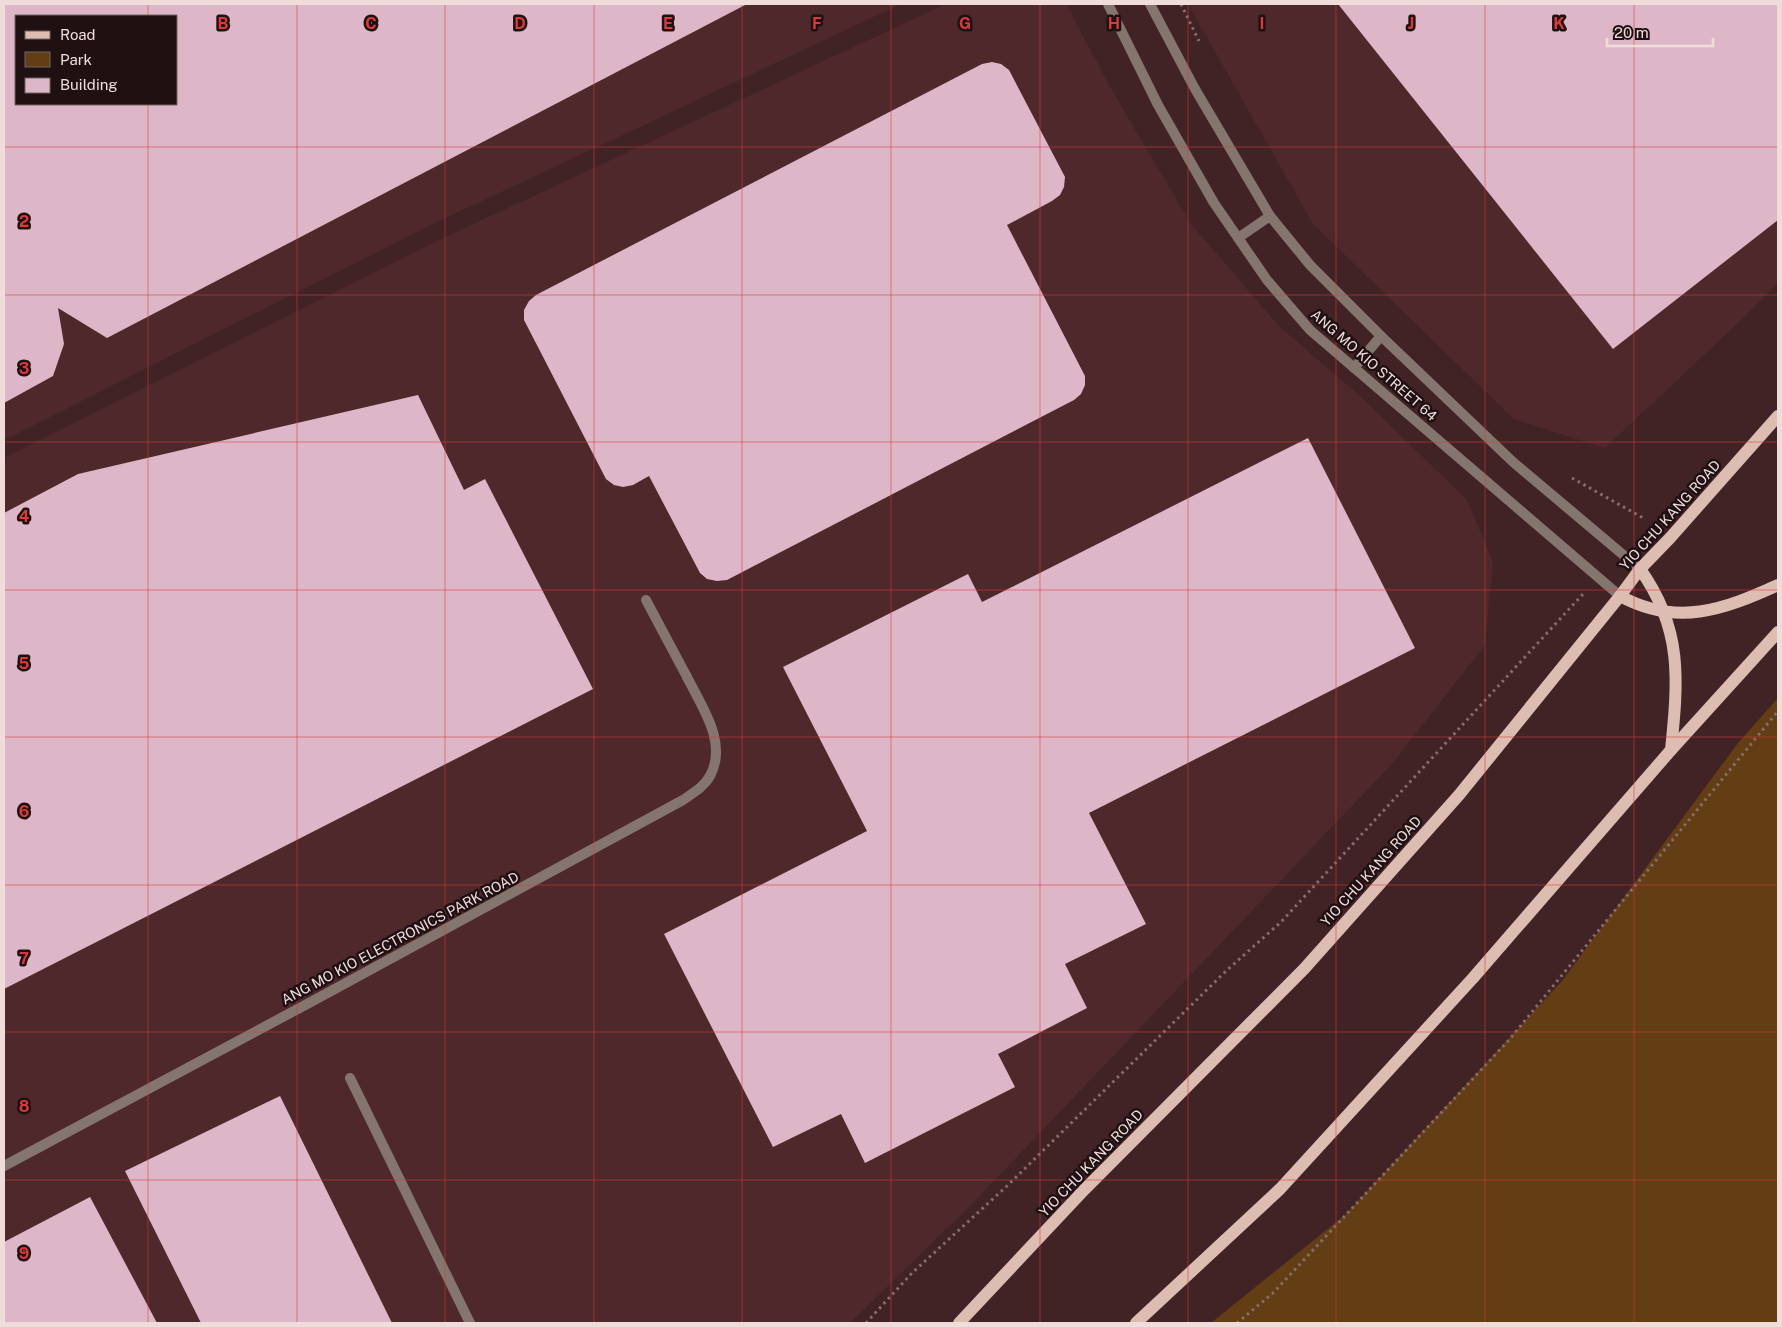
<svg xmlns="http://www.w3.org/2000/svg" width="1782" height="1327" viewBox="0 0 1782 1327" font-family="'Public Sans',sans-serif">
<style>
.built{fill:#4f282c;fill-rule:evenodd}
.green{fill:#633d14}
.building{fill:#ddb7c7;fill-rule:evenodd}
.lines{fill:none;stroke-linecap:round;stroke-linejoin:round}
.path{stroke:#886d6e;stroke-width:3;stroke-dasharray:2.5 4;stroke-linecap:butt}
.service{stroke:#85756f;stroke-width:10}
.minor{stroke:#85756f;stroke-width:10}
.tertiary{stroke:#85756f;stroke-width:10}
.primary{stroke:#ddbcb1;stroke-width:12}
.grid{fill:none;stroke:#d93a3a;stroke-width:1;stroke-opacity:0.55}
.labels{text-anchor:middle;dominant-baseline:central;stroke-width:5;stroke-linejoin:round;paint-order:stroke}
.street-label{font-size:14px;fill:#f1dcdc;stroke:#1f1112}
.grid-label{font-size:16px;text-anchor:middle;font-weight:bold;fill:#d93a3a;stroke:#1f1112;stroke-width:5;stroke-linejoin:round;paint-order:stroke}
</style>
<rect width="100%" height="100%" fill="#422325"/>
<g class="built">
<path d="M4,4H901L435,223L4,440ZM16,16H176V104H16Z"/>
<path d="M946,4H1066L1110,87L1191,224L1279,326L1361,397L1467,500L1493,562L1485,645L1391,765L971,1205L850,1323H4V458L437,241Z"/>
<path d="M1188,4H1778V283L1739,322L1605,448L1514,419L1313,224Z"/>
</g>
<path class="green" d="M1778,698V1323H1211L1345,1215L1562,981L1738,743Z"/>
<g class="building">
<path d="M4,4H747L107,338L58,308L64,344L53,376L4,403ZM16,16H176V104H16Z"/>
<path d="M1338,4H1778V220L1613,349Z"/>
<path d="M992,62L1001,64L1009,70L1065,177L1064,187L1060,195L1052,201L1007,225L1085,376V385L1081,394L1074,400L727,580L717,581L707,579L700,573L649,476L633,485L623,487L614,485L606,479L524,320V310L529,301L536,295L982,64Z"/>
<path d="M418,395L464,490L485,479L593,689L4,989V513L78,474Z"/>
<path d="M1308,438L1415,648L1089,813L1146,924L1065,964L1087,1008L998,1054L1015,1087L865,1163L841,1114L773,1147L664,934L867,831L783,667L968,574L982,602Z"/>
<path d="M280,1096L392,1323H201L125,1171Z"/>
<path d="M90,1197L157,1323H4V1242Z"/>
</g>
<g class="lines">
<g class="path">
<path d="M1181,4L1199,41"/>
<path d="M1572,478L1645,519"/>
<path d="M866,1323L912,1273L1007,1186L1226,971L1281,922L1583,594"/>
<path d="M1237,1323L1273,1293L1509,1040L1778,711"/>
</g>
<g class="service">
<path d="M1238,238L1270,216"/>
<path d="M1354,368L1381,336"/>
<path d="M350,1078L470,1323"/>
<path d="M4,1166L309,1003L683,800C693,793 704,787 710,776C728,743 702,707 687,677"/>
</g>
<path class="minor" d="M646,600L687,677"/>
<g class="tertiary">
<path d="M1108,4L1158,105L1214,203L1267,280L1310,330L1620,596"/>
<path d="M1150,4L1195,89L1270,216L1310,265L1381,336L1513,462L1640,569"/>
</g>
<g class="primary">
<path d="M1640,569C1683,629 1678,680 1671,750"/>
<path d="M1620,596C1677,627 1723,610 1778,585"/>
<path d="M959,1323L1084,1190L1304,969L1459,795L1620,596L1640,569L1670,538L1778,416"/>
<path d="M1136,1323L1280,1189L1473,978L1671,750L1778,632"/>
</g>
</g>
<path class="grid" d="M148,4V16M297,4V1323M445,4V1323M594,4V1323M742,4V1323M891,4V1323M1040,4V1323M1188,4V1323M1336,4V1323M1485,4V1323M1634,4V1323M148,104V1323M4,147H1778M4,295H1778M4,442H1778M4,590H1778M4,737H1778M4,885H1778M4,1032H1778M4,1180H1778"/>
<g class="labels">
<g class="street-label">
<text transform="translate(1374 365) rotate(41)">ANG MO KIO STREET 64</text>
<text transform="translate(1670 515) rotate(-48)">YIO CHU KANG ROAD</text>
<text transform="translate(1371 871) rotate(-48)">YIO CHU KANG ROAD</text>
<text transform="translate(400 938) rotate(-28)">ANG MO KIO ELECTRONICS PARK ROAD</text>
<text transform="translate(1091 1163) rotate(-46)">YIO CHU KANG ROAD</text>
</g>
</g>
<g class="grid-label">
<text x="223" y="29">B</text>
<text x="371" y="29">C</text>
<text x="520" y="29">D</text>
<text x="668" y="29">E</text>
<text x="817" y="29">F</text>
<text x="965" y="29">G</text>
<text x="1114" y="29">H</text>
<text x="1262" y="29">I</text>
<text x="1411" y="29">J</text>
<text x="1559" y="29">K</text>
<text x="24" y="227">2</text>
<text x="24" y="374">3</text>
<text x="24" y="522">4</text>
<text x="24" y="669">5</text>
<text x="24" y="817">6</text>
<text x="24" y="964">7</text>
<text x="24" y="1112">8</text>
<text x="24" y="1259">9</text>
</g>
<rect width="1782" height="1327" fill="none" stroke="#f1dcdc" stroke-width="10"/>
<rect x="15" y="15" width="162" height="90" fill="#1f1112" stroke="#736263"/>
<rect x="25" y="31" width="25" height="8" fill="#ddbcb1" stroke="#736263"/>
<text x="60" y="40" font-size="15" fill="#f1dcdc">Road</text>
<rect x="25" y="52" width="25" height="15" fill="#633d14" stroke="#736263"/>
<text x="60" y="65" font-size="15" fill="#f1dcdc">Park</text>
<rect x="25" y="78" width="25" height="15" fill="#ddb7c7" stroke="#736263"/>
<text x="60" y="90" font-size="15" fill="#f1dcdc">Building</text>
<path d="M1607 38v8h106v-8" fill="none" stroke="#f1dcdc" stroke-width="2.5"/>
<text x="1614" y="38" font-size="15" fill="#f1dcdc" stroke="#1f1112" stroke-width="4" paint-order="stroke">20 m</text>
</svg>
